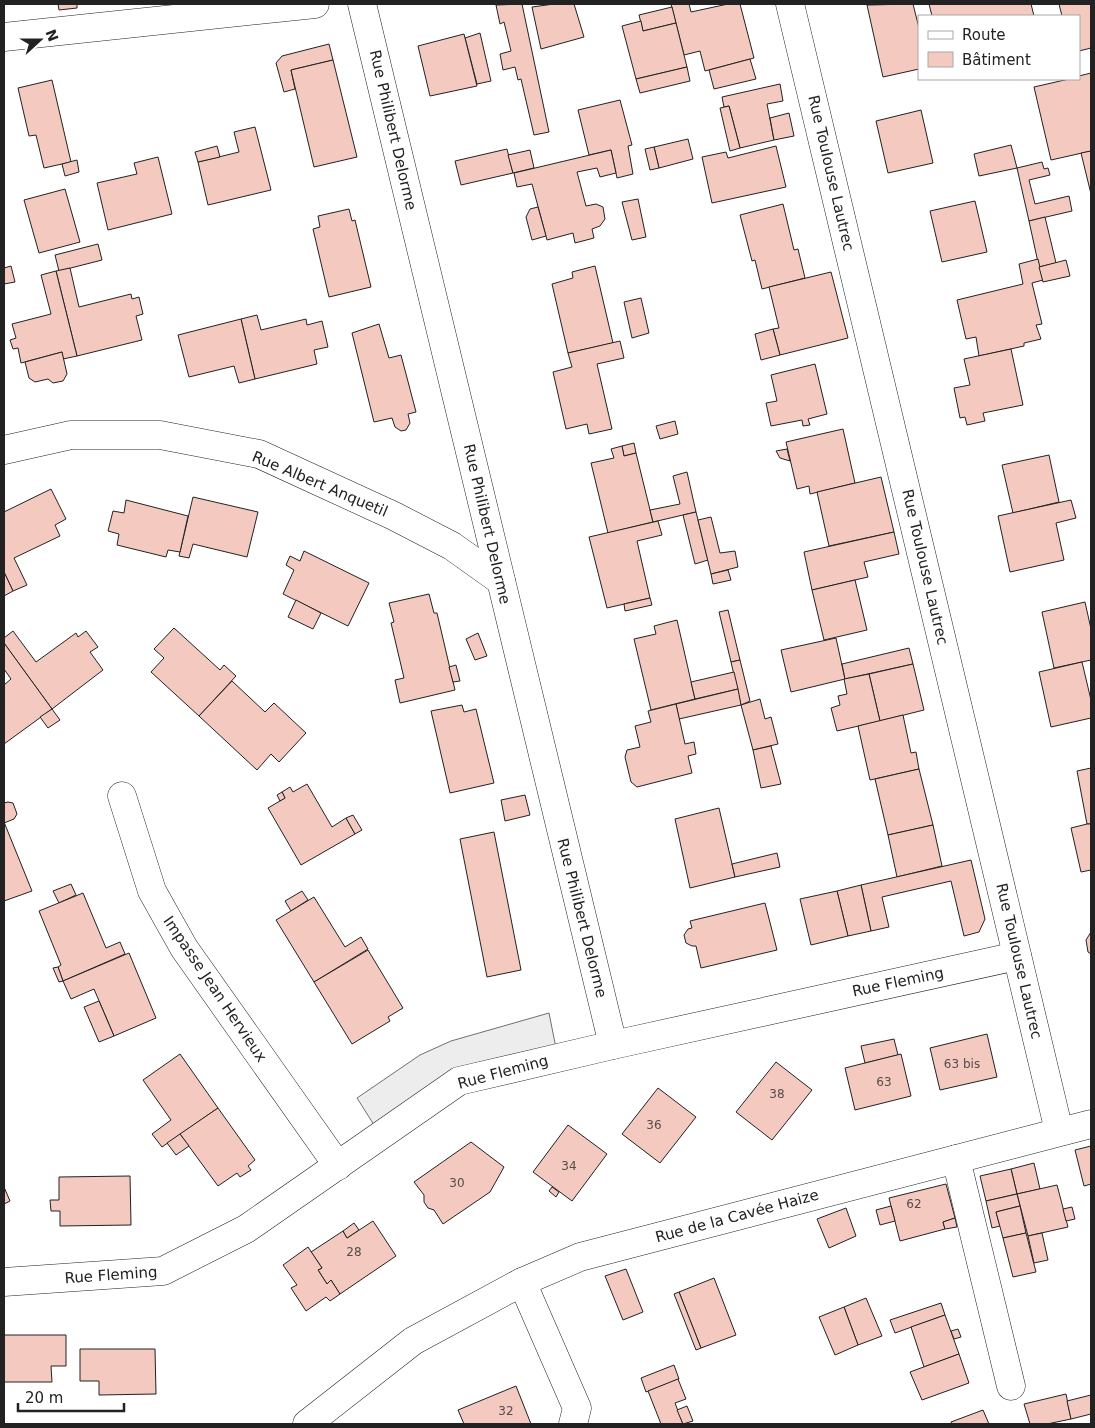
<svg xmlns="http://www.w3.org/2000/svg" width="1095" height="1428" viewBox="0 0 1095 1428" font-family="'DejaVu Sans',sans-serif">
<style>
.parking{fill:#ededed;stroke:#6f6f6f}
.building{fill:#f3c9c0;stroke:#222}
.lines{fill:none;stroke-linecap:round;stroke-linejoin:round}
.minor-casing{stroke:#222;stroke-width:29}
.minor{stroke:#fff;stroke-width:28}
.labels{text-anchor:middle;dominant-baseline:central;stroke-width:4;stroke-linejoin:round;paint-order:stroke}
.number-label{font-size:12px;fill:#564c4a}
.street-label{font-size:15px;fill:#222;stroke:#fff}
</style>
<rect width="100%" height="100%" fill="#fff"/>
<path class="parking" d="M549,1013L558,1058L459,1081L381,1136L357,1098L420,1055L451,1041Z"/>
<g class="building">
<path d="M58,4H77V8L59,10Z"/>
<path d="M522,4L549,132L534,135L521,79L518,80L515,67L503,70L500,54L511,51L504,22L500,24L496,5Z"/>
<path d="M554,4H574L584,37L541,49L532,7Z"/>
<path d="M671,4H689L691,12L728,4H740L754,58L705,71L700,51L684,55Z"/>
<path d="M913,4L919,28V69L883,77L867,5Z"/>
<path d="M929,4H1031L1034,16H932Z"/>
<path d="M1059,4H1091V48L1079,51V16H1062Z"/>
<path d="M672,7L676,23L643,31L639,15Z"/>
<path d="M641,21L643,31L676,23L687,67L636,79L622,26Z"/>
<path d="M480,33L491,81L477,84L465,38Z"/>
<path d="M464,34L477,86L430,96L418,46Z"/>
<path d="M329,44L333,60L291,70L295,89L284,92L276,63L282,56Z"/>
<path d="M750,59L756,79L714,89L709,70Z"/>
<path d="M333,60L357,157L314,167L291,70Z"/>
<path d="M687,67L690,81L640,93L636,79Z"/>
<path d="M1091,73V151L1051,160L1034,87L1069,79H1079V76Z"/>
<path d="M52,80L71,162L44,168L36,135L29,136L18,88Z"/>
<path d="M780,84L783,101L767,104L774,140L740,148L729,106L724,107L722,97Z"/>
<path d="M620,100L632,145L628,146L633,174L617,178L611,150L589,155L578,110Z"/>
<path d="M729,106L740,148L730,151L720,108Z"/>
<path d="M921,110L933,163L888,173L876,121Z"/>
<path d="M789,113L794,136L774,140L770,118Z"/>
<path d="M255,127L271,190L208,205L198,162L239,152L234,132Z"/>
<path d="M688,139L693,159L659,168L654,147Z"/>
<path d="M1011,145L1017,168L979,176L974,154Z"/>
<path d="M217,146L220,157L198,162L195,152Z"/>
<path d="M776,146L786,187L712,203L702,157L726,152L728,158Z"/>
<path d="M654,147L659,168L650,170L645,149Z"/>
<path d="M507,149L513,173L461,185L455,161Z"/>
<path d="M530,150L534,168L513,173L508,155Z"/>
<path d="M611,150L616,173L600,177L597,168L577,172L586,206L596,204L603,207L605,219L600,226L592,229L594,238L575,243L573,233L547,240L532,184L517,187L514,173Z"/>
<path d="M1091,151V194L1081,153Z"/>
<path d="M158,157L172,214L108,230L97,183L137,174L134,163Z"/>
<path d="M77,160L79,172L65,176L62,164Z"/>
<path d="M1042,162L1044,169L1048,168L1050,175L1029,180L1035,204L1069,196L1072,211L1029,221L1017,168Z"/>
<path d="M65,189L80,242L39,253L24,200Z"/>
<path d="M638,199L646,237L632,240L622,202Z"/>
<path d="M975,201L987,252L942,262L930,211Z"/>
<path d="M783,204L794,250L798,249L805,278L762,289L755,260L752,261L740,215Z"/>
<path d="M538,207L546,236L532,240L526,217L530,209Z"/>
<path d="M349,209L352,221L355,220L371,287L329,297L313,229L320,227L318,216Z"/>
<path d="M1045,217L1056,263L1039,267L1029,221Z"/>
<path d="M98,244L102,260L59,271L55,255Z"/>
<path d="M1038,259L1043,280L1032,283L1042,324L1036,325L1041,339L1024,343V346L979,356L976,337L966,339L957,300L1023,284L1019,264Z"/>
<path d="M1066,260L1070,276L1043,282L1039,267Z"/>
<path d="M11,266L15,282L4,284V268Z"/>
<path d="M595,266L613,343L568,353L552,284L573,278L572,272Z"/>
<path d="M70,268L79,307L131,294L132,299L139,297L143,314L136,316L142,340L77,356L56,271Z"/>
<path d="M56,271L77,356L63,359L62,352L21,363L18,348L13,349L10,340L16,338L12,324L51,314L41,275Z"/>
<path d="M831,272L848,338L780,355L773,329L779,328L769,287Z"/>
<path d="M641,298L649,333L632,338L624,302Z"/>
<path d="M257,315L261,330L306,319L307,325L322,321L328,347L314,350L317,364L255,379L241,319Z"/>
<path d="M241,319L255,379L239,383L234,366L189,377L178,335Z"/>
<path d="M379,324L389,358L401,355L416,412L408,414L410,423L406,430L401,431L395,427L392,418L374,422L352,333Z"/>
<path d="M773,329L780,355L761,360L755,334Z"/>
<path d="M620,341L624,358L597,364L612,429L589,434L587,424L566,429L553,372L572,367L568,353Z"/>
<path d="M1011,349L1023,405L983,413L985,421L967,425L965,417L960,418L954,388L970,385L964,359Z"/>
<path d="M62,352L67,374L63,381L53,383L48,379L35,382L29,378L25,362Z"/>
<path d="M815,364L827,414L808,419L810,425L803,426L802,420L771,426L766,403L777,401L771,375Z"/>
<path d="M675,421L678,434L660,439L656,426Z"/>
<path d="M843,429L855,483L810,494L809,486L797,489L786,442Z"/>
<path d="M634,443L636,453L624,456L622,446Z"/>
<path d="M622,446L624,456L636,453L653,522L608,533L591,463L614,458L611,449Z"/>
<path d="M787,449L790,461L780,458L776,451Z"/>
<path d="M1049,455L1059,502L1013,513L1002,465Z"/>
<path d="M687,472L696,512L653,522L650,510L680,504L673,476Z"/>
<path d="M881,477L894,532L829,546L817,492Z"/>
<path d="M51,489L66,519L55,525L60,536L14,558L27,585L13,591L4,572V512Z"/>
<path d="M193,497L258,512L247,557L193,544L189,558L179,556Z"/>
<path d="M126,500L188,516L180,552L168,550L166,557L117,545L119,534L108,531L113,511L124,513Z"/>
<path d="M1071,500L1076,518L1056,523L1064,560L1010,572L998,516Z"/>
<path d="M696,512L708,560L695,564L683,515Z"/>
<path d="M711,517L720,553L735,551L738,567L711,574L698,520Z"/>
<path d="M658,521L662,535L637,541L650,598L607,608L589,537Z"/>
<path d="M894,532L899,554L864,562L868,577L812,590L804,552Z"/>
<path d="M304,551L369,583L348,626L283,594L294,570L286,565L290,556L300,561Z"/>
<path d="M728,570L731,580L713,584L711,574Z"/>
<path d="M4,572L13,591L4,596Z"/>
<path d="M855,580L867,630L824,640L812,590Z"/>
<path d="M429,594L434,613H437L455,690L400,703L395,680L404,678L391,623L394,622L389,603Z"/>
<path d="M650,598L652,605L625,611L624,604Z"/>
<path d="M296,600L321,613L313,629L288,617Z"/>
<path d="M1085,602L1091,629V660L1054,668L1042,612Z"/>
<path d="M728,610L740,660L731,662L719,612Z"/>
<path d="M677,620L695,699L651,710L634,639L656,634L654,626Z"/>
<path d="M174,628L220,670L224,665L236,676L199,716L151,672L164,658L154,649Z"/>
<path d="M13,631L36,662L76,633L78,637L86,631L98,647L90,652L103,670L52,709L4,643V638Z"/>
<path d="M478,633L487,656L475,660L466,639Z"/>
<path d="M836,638L845,679L791,692L781,650Z"/>
<path d="M4,643L52,709L4,744V685L11,679L4,669Z"/>
<path d="M909,648L913,664L845,679L842,664Z"/>
<path d="M740,660L750,701L741,705L731,662Z"/>
<path d="M1082,662L1091,700V718L1051,727L1039,672Z"/>
<path d="M913,664L924,710L880,721L869,674Z"/>
<path d="M456,665L460,681L453,682L449,667Z"/>
<path d="M734,672L738,689L695,699L691,682Z"/>
<path d="M869,674L880,721L837,731L831,708L840,705L838,696L847,694L844,679Z"/>
<path d="M232,681L265,712L274,703L306,733L279,762L271,754L257,770L199,716Z"/>
<path d="M738,689L741,705L679,719L676,704Z"/>
<path d="M760,699L765,719L771,717L778,744L753,750L741,705Z"/>
<path d="M676,704L685,744L694,742L696,754L688,756L692,773L637,787L631,782L625,757L627,750L640,747L635,726L651,722L648,711Z"/>
<path d="M462,705L464,712L476,709L494,783L450,793L431,711Z"/>
<path d="M52,709L60,720L48,728L40,717Z"/>
<path d="M903,715L911,753L916,752L919,769L870,780L858,726Z"/>
<path d="M771,746L781,784L761,788L753,750Z"/>
<path d="M1091,768V824H1087L1077,771Z"/>
<path d="M919,769L933,825L888,835L875,779Z"/>
<path d="M307,784L332,827L346,818L355,834L301,865L268,808L285,798L282,792L290,787L293,792Z"/>
<path d="M282,792L285,798L280,801L277,795Z"/>
<path d="M525,795L530,815L505,821L501,800Z"/>
<path d="M8,802L13,803L17,814L14,819L4,823V803Z"/>
<path d="M719,808L735,877L690,888L675,819Z"/>
<path d="M353,815L362,830L355,834L346,818Z"/>
<path d="M4,822L32,891L4,901Z"/>
<path d="M1087,824H1091V870L1081,872L1071,828Z"/>
<path d="M933,825L942,866L897,877L888,835Z"/>
<path d="M494,832L521,970L487,977L460,839Z"/>
<path d="M777,853L780,867L735,877L732,864Z"/>
<path d="M971,860L985,919L979,932L964,936L951,881L882,897L889,927L871,931L861,885Z"/>
<path d="M71,884L76,895L59,903L53,891Z"/>
<path d="M861,885L871,931L848,936L837,891Z"/>
<path d="M302,891L308,900L291,911L285,901Z"/>
<path d="M837,891L848,936L811,945L800,899Z"/>
<path d="M83,893L106,948L120,942L125,954L63,981L58,967L61,965L39,911Z"/>
<path d="M314,897L345,947L361,937L368,949L314,982L276,920Z"/>
<path d="M765,903L777,950L701,968L696,946H692L686,943L684,935L688,929L692,928L690,921Z"/>
<path d="M1091,932V954L1088,952L1086,940Z"/>
<path d="M368,950L403,1008L388,1017L390,1021L352,1044L314,982Z"/>
<path d="M129,953L156,1018L114,1036L94,989L71,999L63,981Z"/>
<path d="M58,967L63,981L59,982L53,968Z"/>
<path d="M99,1001L114,1036L99,1042L84,1007Z"/>
<path d="M987,1034L997,1077L940,1090L930,1048Z"/>
<path d="M894,1039L898,1055L865,1063L861,1046Z"/>
<path d="M180,1054L218,1108L162,1147L152,1134L171,1120L143,1080Z"/>
<path d="M901,1054L911,1096L855,1110L845,1068Z"/>
<path d="M776,1062L812,1090L772,1140L736,1112Z"/>
<path d="M658,1088L696,1117L660,1163L622,1134Z"/>
<path d="M218,1108L255,1160L248,1166L251,1170L240,1177L237,1173L218,1186L180,1134Z"/>
<path d="M568,1125L607,1154L572,1201L533,1172Z"/>
<path d="M180,1134L189,1146L176,1155L167,1143Z"/>
<path d="M471,1142L504,1167L490,1192L443,1224L434,1210L428,1208L424,1202V1195L414,1182Z"/>
<path d="M1091,1146V1184L1084,1186L1075,1150Z"/>
<path d="M1034,1163L1040,1189L1017,1194L1011,1169Z"/>
<path d="M1011,1169L1017,1194L986,1201L980,1176Z"/>
<path d="M130,1176L131,1225L60,1226V1211H51L50,1200H59V1177Z"/>
<path d="M946,1184L955,1218L943,1222L945,1229L900,1241L889,1198Z"/>
<path d="M1057,1185L1068,1227L1028,1236L1017,1194Z"/>
<path d="M4,1187L10,1201L4,1204Z"/>
<path d="M552,1187L559,1192L556,1197L549,1191Z"/>
<path d="M1017,1194L1020,1206L996,1212L1000,1226L992,1228L986,1201Z"/>
<path d="M891,1206L895,1221L880,1225L876,1210Z"/>
<path d="M1020,1206L1026,1233L1003,1238L996,1212Z"/>
<path d="M1072,1207L1075,1219L1066,1221L1063,1209Z"/>
<path d="M846,1208L856,1236L829,1248L817,1219Z"/>
<path d="M955,1218L957,1227L945,1229L943,1222Z"/>
<path d="M373,1221L396,1256L340,1294L331,1280L327,1284L318,1270L322,1268L311,1252L343,1231L347,1238Z"/>
<path d="M354,1223L359,1230L347,1238L343,1231Z"/>
<path d="M1026,1233L1036,1272L1013,1277L1003,1238Z"/>
<path d="M1042,1233L1048,1260L1034,1263L1028,1236Z"/>
<path d="M308,1247L322,1268L318,1270L327,1284L331,1280L340,1294L330,1301L326,1297L306,1311L291,1288L297,1285L283,1265Z"/>
<path d="M626,1269L643,1312L623,1320L605,1276Z"/>
<path d="M714,1278L736,1335L701,1348L679,1292Z"/>
<path d="M679,1292L701,1348L696,1350L674,1294Z"/>
<path d="M866,1298L882,1336L858,1345L844,1307Z"/>
<path d="M941,1303L945,1315L895,1333L890,1320Z"/>
<path d="M844,1307L858,1345L835,1355L819,1317Z"/>
<path d="M945,1315L959,1354L924,1367L911,1327Z"/>
<path d="M958,1329L961,1337L954,1339L951,1331Z"/>
<path d="M4,1335H66V1366H51L52,1382H4Z"/>
<path d="M80,1349H155L156,1394L99,1395V1381H80Z"/>
<path d="M959,1354L969,1383L922,1400L910,1372Z"/>
<path d="M674,1365L679,1379L646,1392L641,1378Z"/>
<path d="M678,1379L686,1399L675,1403L683,1424H661L648,1391Z"/>
<path d="M516,1386L531,1424H464L458,1410Z"/>
<path d="M1066,1394L1071,1419L1047,1424H1030L1024,1404Z"/>
<path d="M1091,1395V1414L1071,1419L1067,1401Z"/>
<path d="M687,1406L693,1421L683,1424L677,1410Z"/>
<path d="M983,1410L989,1424H952L951,1422Z"/>
</g>
<g class="lines">
<defs>
<g id="minor">
<path d="M362,4L613,1045"/>
<path d="M790,4L1059,1131"/>
<path d="M4,37L315,4"/>
<path d="M4,450L71,435H160L259,454L394,516L452,546L501,581"/>
<path d="M122,796L152,891L184,948L338,1166"/>
<path d="M956,1159L1011,1386"/>
<path d="M4,1282L163,1271L246,1229L459,1081L613,1045L1017,956"/>
<path d="M522,1282L577,1408L573,1424"/>
<path d="M307,1424L413,1341L522,1282L580,1257L1091,1124"/>
</g>
</defs>
<use href="#minor" class="minor-casing"/>
<use href="#minor" class="minor"/>
</g>
<g class="labels">
<g class="number-label">
<text x="962" y="1064">63 bis</text>
<text x="884" y="1082">63</text>
<text x="777" y="1094">38</text>
<text x="654" y="1125">36</text>
<text x="569" y="1166">34</text>
<text x="457" y="1183">30</text>
<text x="914" y="1204">62</text>
<text x="354" y="1252">28</text>
<text x="506" y="1411">32</text>
</g>
<g class="street-label">
<text transform="translate(393 130) rotate(77)">Rue Philibert Delorme</text>
<text transform="translate(831 173) rotate(77)">Rue Toulouse Lautrec</text>
<text transform="translate(320 484) rotate(23)">Rue Albert Anquetil</text>
<text transform="translate(487 524) rotate(77)">Rue Philibert Delorme</text>
<text transform="translate(925 567) rotate(77)">Rue Toulouse Lautrec</text>
<text transform="translate(582 918) rotate(76)">Rue Philibert Delorme</text>
<text transform="translate(1019 961) rotate(77)">Rue Toulouse Lautrec</text>
<text transform="translate(898 982) rotate(-12)">Rue Fleming</text>
<text transform="translate(215 989) rotate(56)">Impasse Jean Hervieux</text>
<text transform="translate(503 1072) rotate(-15)">Rue Fleming</text>
<text transform="translate(737 1216) rotate(-15)">Rue de la Cavée Haize</text>
<text transform="translate(111 1275) rotate(-4)">Rue Fleming</text>
</g>
</g>
<rect width="1095" height="1428" fill="none" stroke="#222222" stroke-width="10"/>
<rect x="918" y="15" width="162" height="65" fill="#ffffff" stroke="#a7a7a7"/>
<rect x="928" y="31" width="25" height="8" fill="#ffffff" stroke="#a7a7a7"/>
<text x="962" y="40" font-size="15" fill="#222222">Route</text>
<rect x="928" y="52" width="25" height="15" fill="#f3c9c0" stroke="#a7a7a7"/>
<text x="962" y="65" font-size="15" fill="#222222">Bâtiment</text>
<g transform="translate(40 40) rotate(69)" stroke="#ffffff" stroke-width="4" paint-order="stroke">
<path d="M0-4L9 19L0 12L-9 19Z" fill="#222222"/>
<text y="-8" font-size="14" font-weight="bold" text-anchor="middle" fill="#222222">N</text>
</g>
<path d="M18 1403v8h106v-8" fill="none" stroke="#222222" stroke-width="2.5"/>
<text x="25" y="1403" font-size="15" fill="#222222" stroke="#ffffff" stroke-width="4" paint-order="stroke">20 m</text>
</svg>
